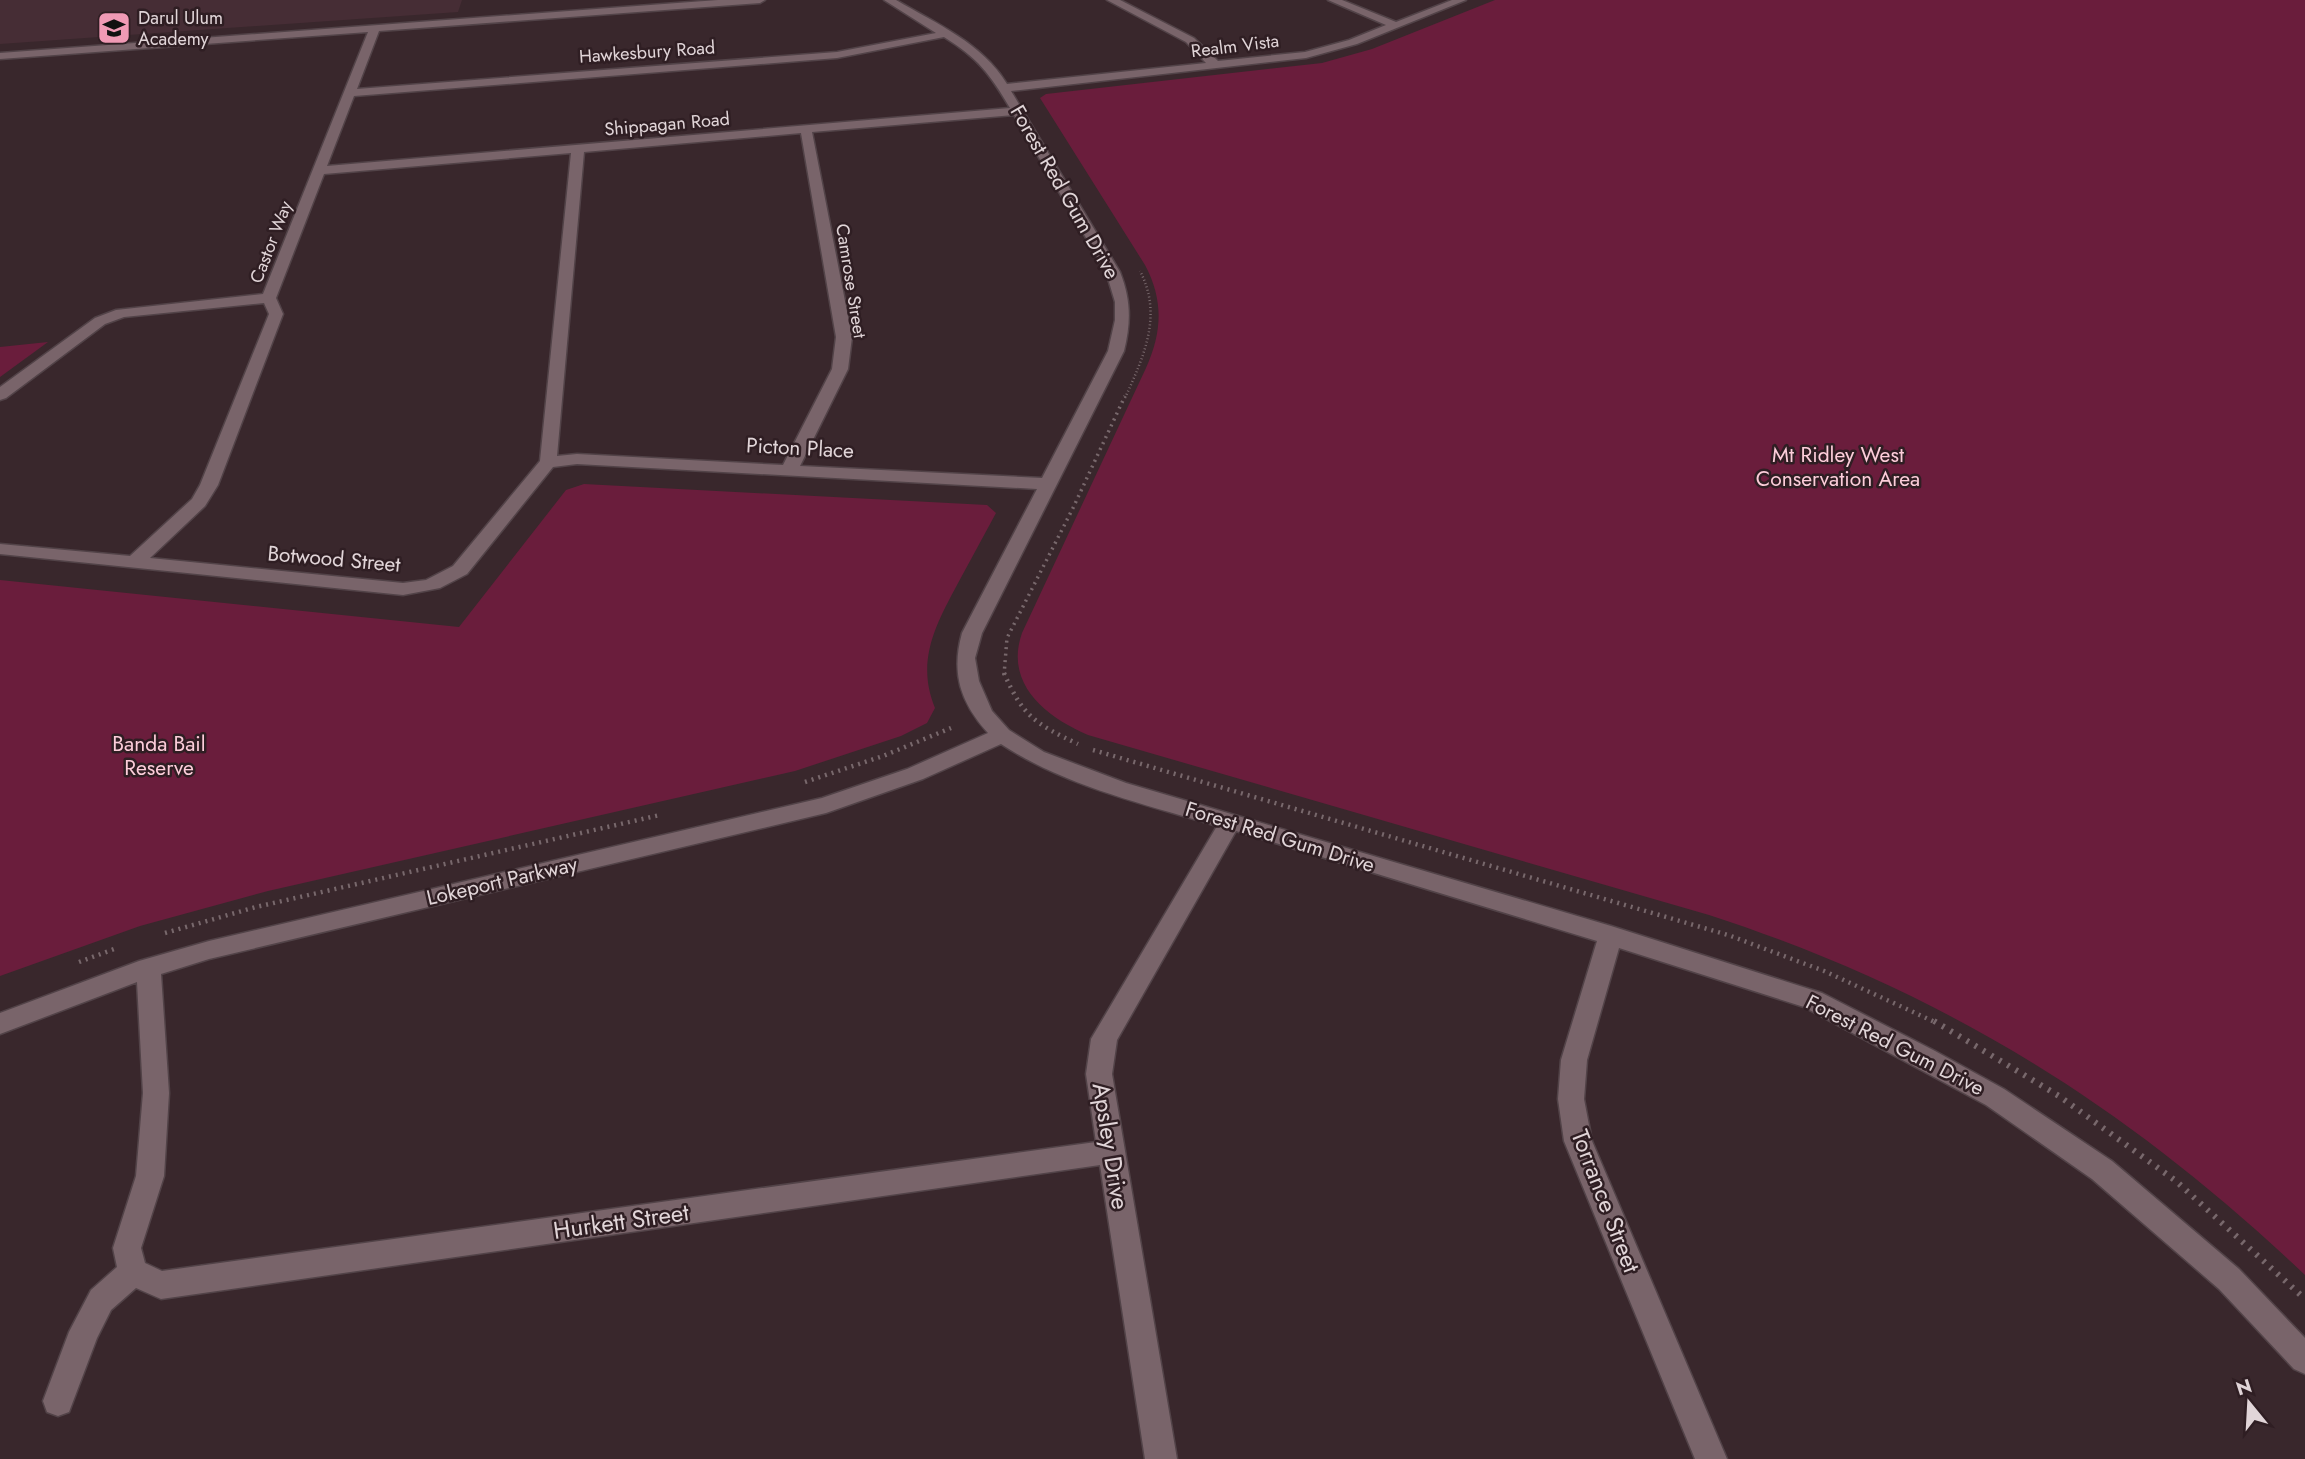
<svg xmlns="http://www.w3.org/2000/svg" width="2305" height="1459" viewBox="0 0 2305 1459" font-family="Jost,sans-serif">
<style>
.built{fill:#462d35}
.green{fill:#6a1d3c}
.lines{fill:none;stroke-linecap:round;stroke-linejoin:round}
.minor-casing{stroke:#524348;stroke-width:3}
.path-far3{stroke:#78686c;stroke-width:2.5;stroke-dasharray:1 2.5;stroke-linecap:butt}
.path-far2{stroke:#78686c;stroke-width:3.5;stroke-dasharray:2 4.5;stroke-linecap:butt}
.path-far1{stroke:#78686c;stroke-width:4.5;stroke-dasharray:2 5;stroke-linecap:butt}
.path{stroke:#78686c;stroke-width:6;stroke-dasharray:2.5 7;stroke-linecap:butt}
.minor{fill:#79646a;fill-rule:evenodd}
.labels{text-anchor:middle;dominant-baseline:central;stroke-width:5;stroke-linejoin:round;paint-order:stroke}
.far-poi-label{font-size:18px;fill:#e1d5d8;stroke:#2f1e23;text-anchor:start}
.far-street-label{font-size:18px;fill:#e1d5d8;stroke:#2f1e23}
.street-label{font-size:21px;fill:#e1d5d8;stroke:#2f1e23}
.park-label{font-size:21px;fill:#fdcdda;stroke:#2f1e23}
.near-street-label{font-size:24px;fill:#e1d5d8;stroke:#2f1e23}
</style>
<rect width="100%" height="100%" fill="#39272c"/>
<path class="built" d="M0,0H462L458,12L0,44Z"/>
<g class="green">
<path d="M1495,0H2305V1275C2127,1106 1943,991 1709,915L1088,735C1046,717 1004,684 1022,633L1146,368C1162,332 1164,301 1145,265L1040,98L1046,94L1322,63L1372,49Z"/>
<path d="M48,342L0,377V347Z"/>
<path d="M584,484L987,505L996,513C983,537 970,561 957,585C935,626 916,662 935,708L927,723L901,736L795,771L268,891L140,926L0,976V580L459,627L566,490Z"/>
</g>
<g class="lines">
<defs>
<path id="minor" d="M718,0H765L760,3L379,31L357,89L837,52L936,33L884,0H896C937,24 982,43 1007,84L1206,63L1186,42L1107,0H1120L1194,38L1218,61L1305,52L1349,40L1386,25L1328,0H1342L1396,22L1452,0H1466L1357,44L1306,58L1011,91L1120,272C1131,300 1131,322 1124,351L982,633L975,658L979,681L992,711L1009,730L1044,752L1126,783L1611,926L1822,993L1935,1051L2004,1089L2112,1161L2239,1269L2305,1338V1374L2294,1369L2219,1289L2092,1179L1986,1105L1804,1007L1619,948L1587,1060L1584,1099L1592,1141L1727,1459H1695L1564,1141L1558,1099L1561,1060L1597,941L1236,831L1117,1040L1112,1074L1177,1459H1145L1100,1165L161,1299L136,1288L111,1310L97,1338L69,1412L58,1416L47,1412L43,1401L69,1332L91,1290L117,1267L113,1248L136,1176L143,1093L137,982L0,1034V1013L139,961L209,941L822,798L907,769L988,733C960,702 951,673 962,633L1037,489L577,464L553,467L467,574L440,588L403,595L0,554V544L130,556L192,499L200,485L269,314L264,303L124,317L105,324L6,398L0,400V387L95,318L116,310L263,294L368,32L0,59V53ZM944,37C978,58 990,74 1010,108L327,166L354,96L837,58ZM1014,115L1106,272L1115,302V320L1108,351L1042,478L800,466L848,369L852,337L812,132ZM801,133L836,337L832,369L783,465L577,454L557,456L584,152ZM571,153L540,461L453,566L426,580L403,583L150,558L205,506L218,485L283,314L276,298L324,174ZM1001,744C1065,786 1144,804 1217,826L1091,1039L1086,1074L1096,1142L162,1271L145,1263L141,1248L164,1176L169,1093L161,974L209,959L826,813L923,779Z"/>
</defs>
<use href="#minor" class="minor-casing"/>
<path class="path-far3" d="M1125,398C1144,356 1163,315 1140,271"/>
<path class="path-far2" d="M1004,675L1007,638L1073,508L1125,396"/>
<g class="path-far1">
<path d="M1004,673C1023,717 1036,724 1078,744"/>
<path d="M1093,750L1728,935L1824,971L1937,1023"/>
<path d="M805,782L883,756L951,728"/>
<path d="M165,933L256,907L660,815"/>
<path d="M79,962L117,948"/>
</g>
<path class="path" d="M1934,1021L2059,1096L2176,1181L2305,1299"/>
<use href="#minor" class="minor"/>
</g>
<defs>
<symbol id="school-square" viewBox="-11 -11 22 22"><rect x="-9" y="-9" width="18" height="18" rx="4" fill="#f09ab5" stroke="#2f1e23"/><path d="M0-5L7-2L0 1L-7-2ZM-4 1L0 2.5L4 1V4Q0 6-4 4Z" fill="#111"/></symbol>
</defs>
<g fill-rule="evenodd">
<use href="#school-square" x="95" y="9" width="38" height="38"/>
</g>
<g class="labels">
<g class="far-poi-label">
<text x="138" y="18">Darul Ulum<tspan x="138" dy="21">Academy</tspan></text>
</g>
<g class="far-street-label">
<text transform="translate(1235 46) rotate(-7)">Realm Vista</text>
<text transform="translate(647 52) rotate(-4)">Hawkesbury Road</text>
<text transform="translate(667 124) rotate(-5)">Shippagan Road</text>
<text transform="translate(271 242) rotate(-69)">Castor Way</text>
<text transform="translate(851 281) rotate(81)">Camrose Street</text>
</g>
<g class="street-label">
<text transform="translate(1065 192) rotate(60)">Forest Red Gum Drive</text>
<text transform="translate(800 448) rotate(3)">Picton Place</text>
<text transform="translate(334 559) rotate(5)">Botwood Street</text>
<text transform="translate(1280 837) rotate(17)">Forest Red Gum Drive</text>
<text transform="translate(502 881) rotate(-13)">Lokeport Parkway</text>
<text transform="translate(1895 1045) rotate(27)">Forest Red Gum Drive</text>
</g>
<g class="park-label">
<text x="1838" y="455">Mt Ridley West<tspan x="1838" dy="24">Conservation Area</tspan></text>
<text x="159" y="744">Banda Bail<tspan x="159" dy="24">Reserve</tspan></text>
</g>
<g class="near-street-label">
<text transform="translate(1111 1146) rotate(81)">Apsley Drive</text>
<text transform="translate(1606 1201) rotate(69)">Torrance Street</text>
<text transform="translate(621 1221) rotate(-8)">Hurkett Street</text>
</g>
</g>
<g transform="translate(2249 1403) rotate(342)" stroke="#2f1e23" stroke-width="5" paint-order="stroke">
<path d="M0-5L12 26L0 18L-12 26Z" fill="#e1d5d8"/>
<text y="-10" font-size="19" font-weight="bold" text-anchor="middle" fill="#e1d5d8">N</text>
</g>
</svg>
